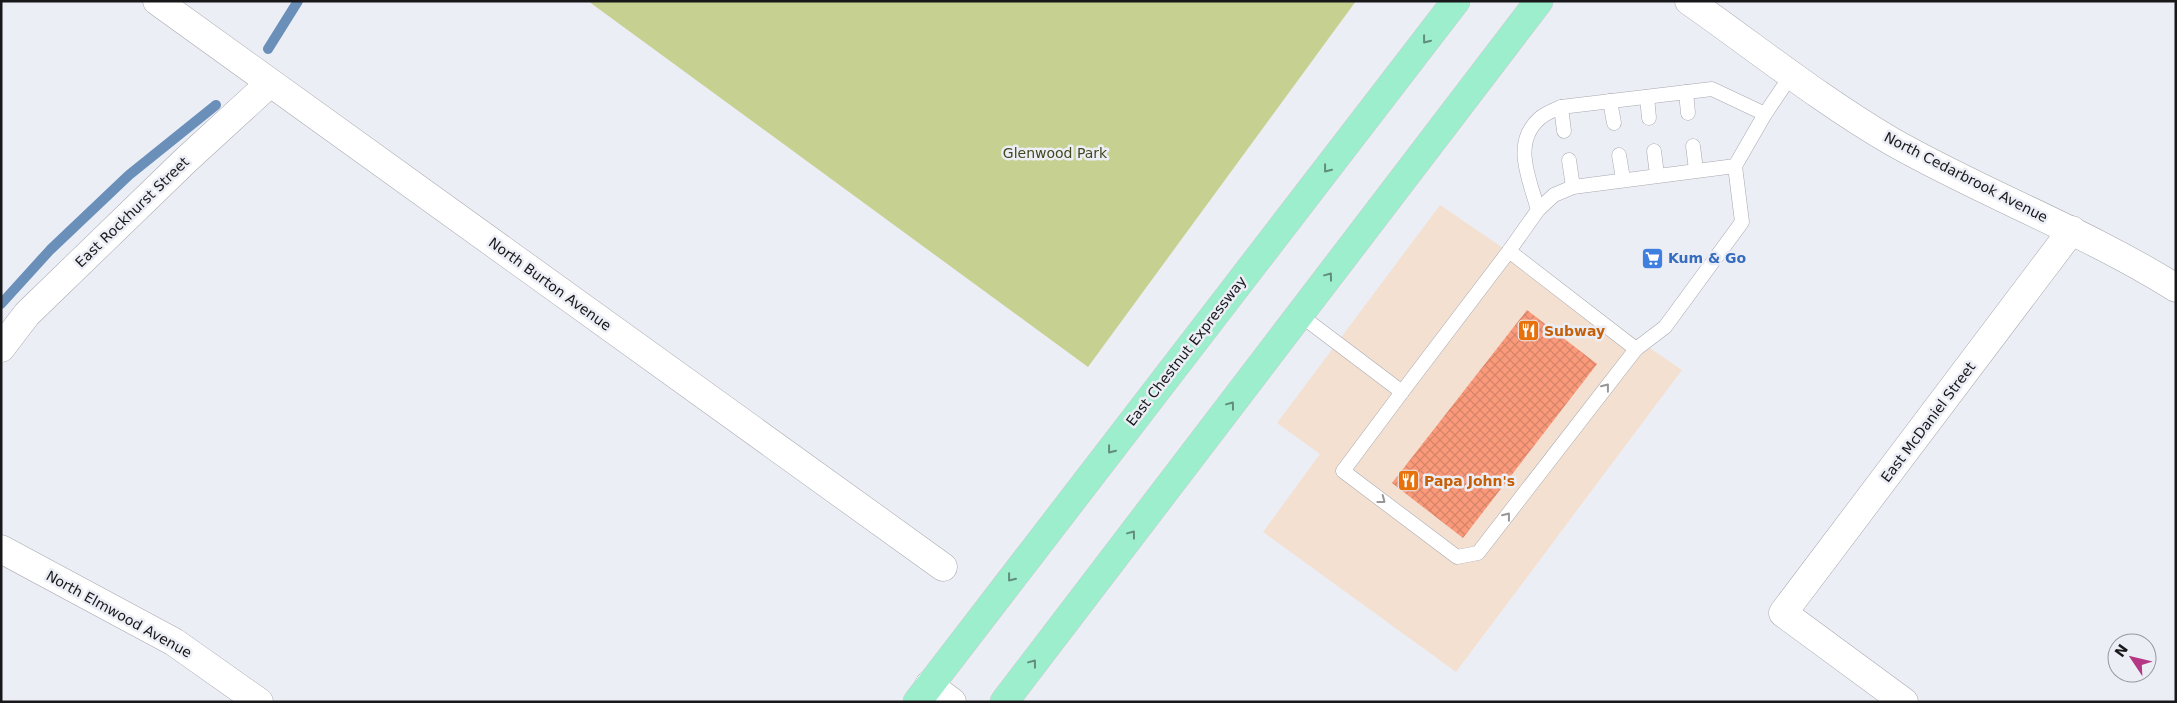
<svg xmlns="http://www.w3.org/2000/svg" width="2177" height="703" viewBox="0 0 2177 703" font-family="'DejaVu Sans',sans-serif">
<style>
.commercial{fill:#f4e0d1}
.park{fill:#c6d091}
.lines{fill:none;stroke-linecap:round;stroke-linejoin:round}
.stream{stroke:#6a90b9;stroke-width:10}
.building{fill:url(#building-cross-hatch)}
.service-casing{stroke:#a7a9b0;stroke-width:15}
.minor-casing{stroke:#a7a9b0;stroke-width:29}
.primary-casing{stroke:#cccccd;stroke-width:29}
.service{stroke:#fff;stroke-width:14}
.minor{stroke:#fff;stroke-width:28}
.primary{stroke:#9deecc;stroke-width:28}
.oneway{stroke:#618e7c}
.oneway2{stroke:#979798}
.labels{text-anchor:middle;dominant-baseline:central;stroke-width:5;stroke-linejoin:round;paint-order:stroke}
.park-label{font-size:14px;fill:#42471e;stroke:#eceef6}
.street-label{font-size:14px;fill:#18181b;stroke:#eceef6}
.shop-label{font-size:14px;font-weight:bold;fill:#366cbe;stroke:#eceef6;text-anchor:start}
.food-label{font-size:14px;font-weight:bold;fill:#c56008;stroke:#eceef6;text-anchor:start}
</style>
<defs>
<pattern id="building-cross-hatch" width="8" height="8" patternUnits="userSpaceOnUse" patternTransform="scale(1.25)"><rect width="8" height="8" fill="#fb9a7a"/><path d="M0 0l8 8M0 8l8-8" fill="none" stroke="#d68469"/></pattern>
</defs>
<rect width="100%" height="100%" fill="#eceef6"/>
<path class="commercial" d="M1440,205L1682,370L1456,672L1263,532L1320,454L1277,423Z"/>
<path class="park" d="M588,1H1356L1088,367Z"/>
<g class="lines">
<g class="stream">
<path d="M268,49L298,1"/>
<path d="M1,304L50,250L129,175L216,105"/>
</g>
</g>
<path class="building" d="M1527,310L1597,364L1463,538L1392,483Z"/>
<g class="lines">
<defs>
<g id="service">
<path d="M1686,92L1688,113"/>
<path d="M1647,97L1649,118"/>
<path d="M1610,101L1614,123"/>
<path d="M1564,131L1561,107L1712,89L1765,114"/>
<path d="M1693,146L1696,170"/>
<path d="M1654,151L1657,175"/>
<path d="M1619,155L1623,179"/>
<path d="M1569,160L1573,187"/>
<path d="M1538,210C1530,180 1511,143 1540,118C1546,113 1554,110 1561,107"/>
<path d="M1509,251L1538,210L1554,195L1573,187L1735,166L1765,114L1792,74"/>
<path d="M1300,315L1402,392L1343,471L1457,557L1478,553L1636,349L1665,327L1742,222L1735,166"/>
<path d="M1402,392L1509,251L1636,349"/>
</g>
<g id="minor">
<path d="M157,1L943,567"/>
<path d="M1689,1C1756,48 1821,100 1891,141C1984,194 2085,231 2176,288"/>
<path d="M1,348L27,314L186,160L270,83"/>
<path d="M1,549L174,642L259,702"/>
<path d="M929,685L952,702"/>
<path d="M1904,702L1783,613L2072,230"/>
</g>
<g id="primary">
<path d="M917,702L1456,1"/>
<path d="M1004,702L1539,1"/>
</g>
</defs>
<use href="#service" class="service-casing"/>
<use href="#minor" class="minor-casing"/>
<use href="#primary" class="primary-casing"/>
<use href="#service" class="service"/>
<use href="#minor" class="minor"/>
<use href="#primary" class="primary"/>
</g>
<defs><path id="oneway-chevron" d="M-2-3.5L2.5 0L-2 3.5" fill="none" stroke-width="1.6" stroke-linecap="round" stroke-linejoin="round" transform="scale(1.25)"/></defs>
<g class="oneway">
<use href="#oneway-chevron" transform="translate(1426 40) rotate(128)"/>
<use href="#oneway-chevron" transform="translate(1327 169) rotate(128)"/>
<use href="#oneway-chevron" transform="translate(1329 276) rotate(-53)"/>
<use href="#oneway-chevron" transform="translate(1231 405) rotate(-53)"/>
<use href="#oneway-chevron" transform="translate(1111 450) rotate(128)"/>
<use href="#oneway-chevron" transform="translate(1132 534) rotate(-53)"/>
<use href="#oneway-chevron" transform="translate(1011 578) rotate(128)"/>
<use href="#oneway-chevron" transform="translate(1033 663) rotate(-53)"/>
</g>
<g class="oneway2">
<use href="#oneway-chevron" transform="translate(1606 387) rotate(-52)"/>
<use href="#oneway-chevron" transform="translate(1382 500) rotate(37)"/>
<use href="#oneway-chevron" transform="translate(1507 516) rotate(-52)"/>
</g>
<defs>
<symbol id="supermarket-square" viewBox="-11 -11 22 22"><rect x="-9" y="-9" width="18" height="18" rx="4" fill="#3f7fe0" stroke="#eceef6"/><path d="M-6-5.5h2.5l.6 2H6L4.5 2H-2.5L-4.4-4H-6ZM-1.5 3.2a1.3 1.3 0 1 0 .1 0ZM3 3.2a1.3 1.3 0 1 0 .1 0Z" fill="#fff"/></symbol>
<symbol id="restaurant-square" viewBox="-11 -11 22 22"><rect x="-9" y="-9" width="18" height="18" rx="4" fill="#e8710a" stroke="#eceef6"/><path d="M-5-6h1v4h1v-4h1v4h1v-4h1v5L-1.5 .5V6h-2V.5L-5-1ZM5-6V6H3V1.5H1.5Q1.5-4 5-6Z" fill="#fff"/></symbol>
</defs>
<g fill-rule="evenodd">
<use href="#supermarket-square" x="1640" y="246" width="25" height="25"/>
<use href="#restaurant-square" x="1516" y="318" width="25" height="25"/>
<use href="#restaurant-square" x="1396" y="468" width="25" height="25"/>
</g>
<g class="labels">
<g class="park-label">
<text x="1055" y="153">Glenwood Park</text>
</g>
<g class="street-label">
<text transform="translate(1966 177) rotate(27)">North Cedarbrook Avenue</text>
<text transform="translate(132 212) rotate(-44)">East Rockhurst Street</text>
<text transform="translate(550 284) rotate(36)">North Burton Avenue</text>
<text transform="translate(1186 351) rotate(-52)">East Chestnut Expressway</text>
<text transform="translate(1928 422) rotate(-53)">East McDaniel Street</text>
<text transform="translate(119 614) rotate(29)">North Elmwood Avenue</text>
</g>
<g class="shop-label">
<text x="1668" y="258">Kum &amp; Go</text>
</g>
<g class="food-label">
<text x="1544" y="331">Subway</text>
<text x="1424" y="481">Papa John's</text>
</g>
</g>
<rect width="2177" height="703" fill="none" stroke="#18181b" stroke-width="5"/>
<g transform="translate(2132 658) rotate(305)"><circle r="24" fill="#eceef6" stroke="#97989e"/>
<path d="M0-4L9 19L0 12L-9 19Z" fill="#b53684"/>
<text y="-8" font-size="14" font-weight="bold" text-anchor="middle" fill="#18181b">N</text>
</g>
</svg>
